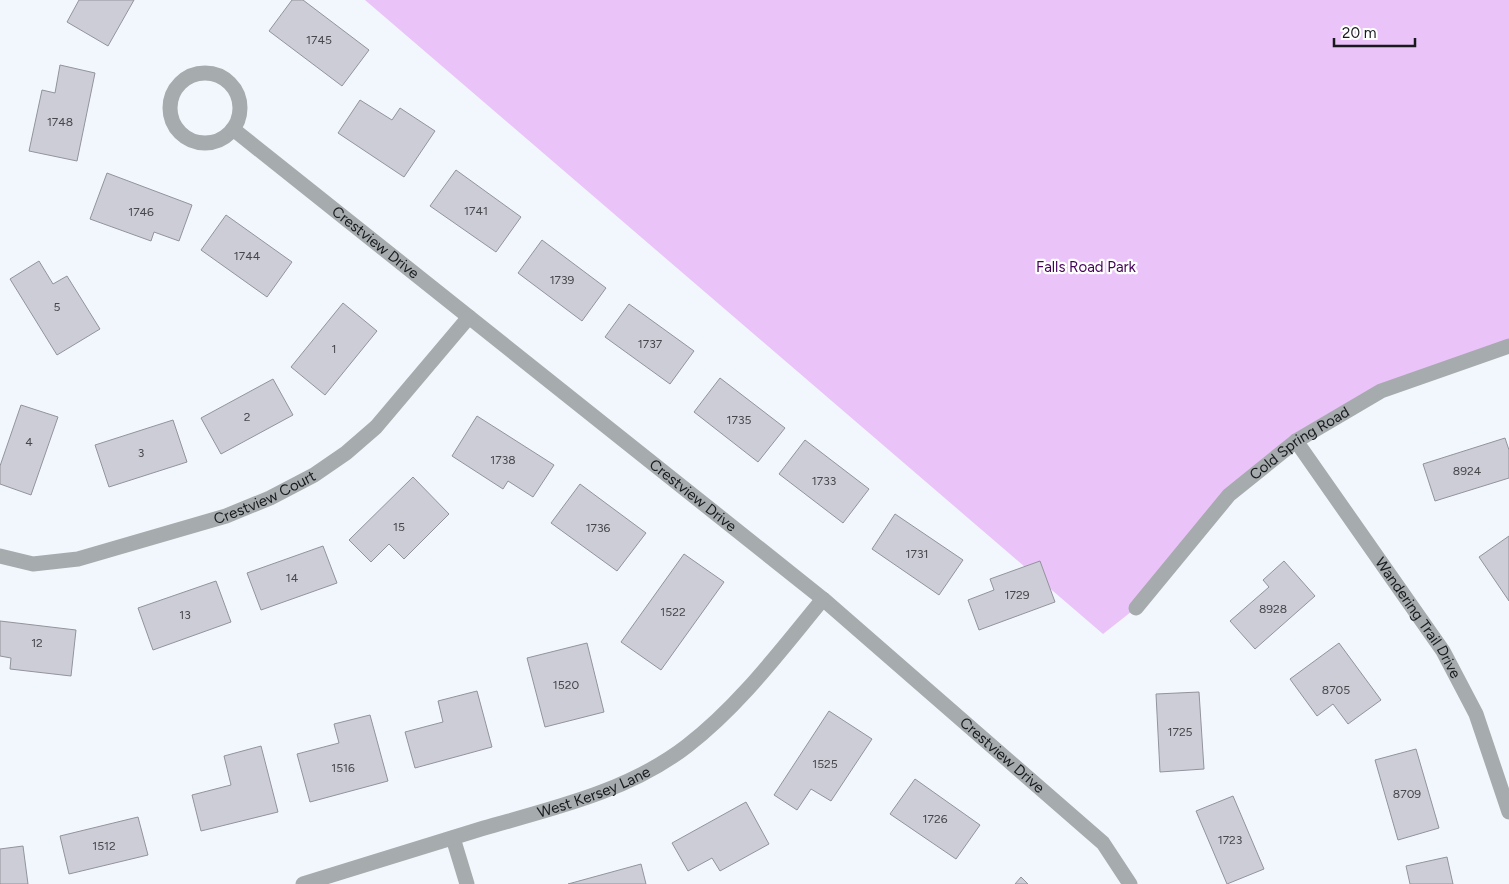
<svg xmlns="http://www.w3.org/2000/svg" width="1509" height="884" viewBox="0 0 1509 884" font-family="Figtree,sans-serif">
<style>
.green{fill:#eac3f8}
.building{fill:#cccdd6;stroke:#93939c}
.lines{fill:none;stroke-linecap:round;stroke-linejoin:round}
.minor{stroke:#a6abad;stroke-width:15}
.labels{text-anchor:middle;dominant-baseline:central;stroke-width:4.5;stroke-linejoin:round;paint-order:stroke}
.number-label{font-size:12px;fill:#45474b}
.street-label{font-size:15px;fill:#181a1d;stroke:#fff}
.park-label{font-size:15px;fill:#460459;stroke:#fff}
</style>
<rect width="100%" height="100%" fill="#f2f7fe"/>
<path class="green" d="M365,0H1509V346L1381,391L1229,495L1136,608L1103,634Z"/>
<g class="building">
<path d="M79,0H134L108,46L67,22Z"/>
<path d="M292,0H303L369,50L342,86L269,31Z"/>
<path d="M60,65L95,73L77,161L29,151L42,90L55,93Z"/>
<path d="M360,100L392,120L400,108L435,131L404,177L338,133Z"/>
<path d="M456,170L521,217L496,252L430,206Z"/>
<path d="M107,173L192,205L179,241L154,232L151,241L90,219Z"/>
<path d="M226,215L292,262L267,297L201,250Z"/>
<path d="M542,240L606,288L582,321L518,273Z"/>
<path d="M39,261L53,284L67,276L100,329L57,355L10,279Z"/>
<path d="M343,303L377,331L325,395L291,367Z"/>
<path d="M629,304L694,351L670,384L605,337Z"/>
<path d="M720,378L785,428L758,462L694,412Z"/>
<path d="M273,379L293,415L221,454L201,418Z"/>
<path d="M21,405L58,417L31,495L0,484V466Z"/>
<path d="M477,416L554,465L533,497L508,481L503,489L452,456Z"/>
<path d="M173,420L187,462L109,487L95,445Z"/>
<path d="M1505,438L1509,450V478L1435,501L1423,464Z"/>
<path d="M805,440L869,489L843,523L779,474Z"/>
<path d="M413,477L449,514L404,559L389,544L371,562L349,540Z"/>
<path d="M580,484L646,533L617,571L551,523Z"/>
<path d="M895,514L963,560L939,595L872,549Z"/>
<path d="M1509,536V601L1479,557Z"/>
<path d="M323,546L337,583L261,610L247,573Z"/>
<path d="M684,554L724,582L661,670L621,642Z"/>
<path d="M1040,561L1055,602L979,630L968,600L994,590L990,579Z"/>
<path d="M1284,561L1315,596L1255,649L1230,621L1269,587L1263,580Z"/>
<path d="M216,581L231,622L153,650L138,608Z"/>
<path d="M0,621L76,630L71,676L10,669L11,658L0,656Z"/>
<path d="M587,643L604,712L545,727L527,658Z"/>
<path d="M1339,643L1381,700L1348,724L1333,704L1317,716L1290,679Z"/>
<path d="M477,691L492,747L415,768L405,732L443,722L438,701Z"/>
<path d="M1199,692L1204,769L1160,772L1156,694Z"/>
<path d="M829,711L872,739L831,801L811,789L797,810L774,795Z"/>
<path d="M370,715L388,781L310,802L297,754L339,743L334,724Z"/>
<path d="M261,746L278,812L201,831L192,795L231,785L224,756Z"/>
<path d="M1416,749L1439,828L1398,840L1375,760Z"/>
<path d="M915,779L980,825L956,859L890,814Z"/>
<path d="M1233,796L1264,869L1227,884L1196,811Z"/>
<path d="M746,802L769,844L720,871L712,858L688,871L672,843Z"/>
<path d="M138,817L148,855L69,874L60,836Z"/>
<path d="M23,846L28,884H0V849Z"/>
<path d="M1447,857L1453,884H1410L1406,866Z"/>
<path d="M641,864L646,884H568Z"/>
<path d="M1021,877L1028,884H1015Z"/>
</g>
<g class="lines">
<g class="minor">
<circle cx="205" cy="108" r="35"/>
<path id="s1" d="M233,129L823,599L1103,843L1130,884"/>
<path id="s2" d="M1296,441L1443,651L1476,714L1509,812"/>
<path id="s3" d="M0,556L33,564L78,559L226,516L270,498L314,475L346,453L376,427L469,317"/>
<path id="s4" d="M1136,608L1229,495L1296,441L1381,391L1509,346"/>
<path d="M453,838L467,884"/>
<path id="s5" d="M303,884C364,865 424,846 484,828C554,808 629,791 687,746C740,705 780,651 823,599"/>
</g>
</g>
<g class="labels">
<g class="number-label">
<text x="319" y="40">1745</text>
<text x="60" y="122">1748</text>
<text x="476" y="211">1741</text>
<text x="141" y="212">1746</text>
<text x="247" y="256">1744</text>
<text x="562" y="280">1739</text>
<text x="57" y="307">5</text>
<text x="650" y="344">1737</text>
<text x="334" y="349">1</text>
<text x="247" y="417">2</text>
<text x="739" y="420">1735</text>
<text x="29" y="442">4</text>
<text x="141" y="453">3</text>
<text x="503" y="460">1738</text>
<text x="1467" y="471">8924</text>
<text x="824" y="481">1733</text>
<text x="399" y="527">15</text>
<text x="598" y="528">1736</text>
<text x="917" y="554">1731</text>
<text x="292" y="578">14</text>
<text x="1017" y="595">1729</text>
<text x="1273" y="609">8928</text>
<text x="673" y="612">1522</text>
<text x="185" y="615">13</text>
<text x="37" y="643">12</text>
<text x="566" y="685">1520</text>
<text x="1336" y="690">8705</text>
<text x="1180" y="732">1725</text>
<text x="825" y="764">1525</text>
<text x="343" y="768">1516</text>
<text x="1407" y="794">8709</text>
<text x="935" y="819">1726</text>
<text x="1230" y="840">1723</text>
<text x="104" y="846">1512</text>
</g>
<g class="street-label">
<text stroke="none"><textPath href="#s1" startOffset="182">Crestview Drive</textPath></text>
<text stroke="none"><textPath href="#s4" startOffset="234">Cold Spring Road</textPath></text>
<text stroke="none"><textPath href="#s1" startOffset="588">Crestview Drive</textPath></text>
<text stroke="none"><textPath href="#s3" startOffset="276">Crestview Court</textPath></text>
<text stroke="none"><textPath href="#s2" startOffset="215">Wandering Trail Drive</textPath></text>
<text stroke="none"><textPath href="#s1" startOffset="992">Crestview Drive</textPath></text>
<text stroke="none"><textPath href="#s5" startOffset="305">West Kersey Lane</textPath></text>
</g>
<g class="park-label">
<text x="1086" y="267">Falls Road Park</text>
</g>
</g>
<path d="M1334 38v8h81v-8" fill="none" stroke="#181a1d" stroke-width="2.5"/>
<text x="1342" y="38" font-size="15" fill="#181a1d" stroke="#ffffff" stroke-width="4" paint-order="stroke">20 m</text>
</svg>
